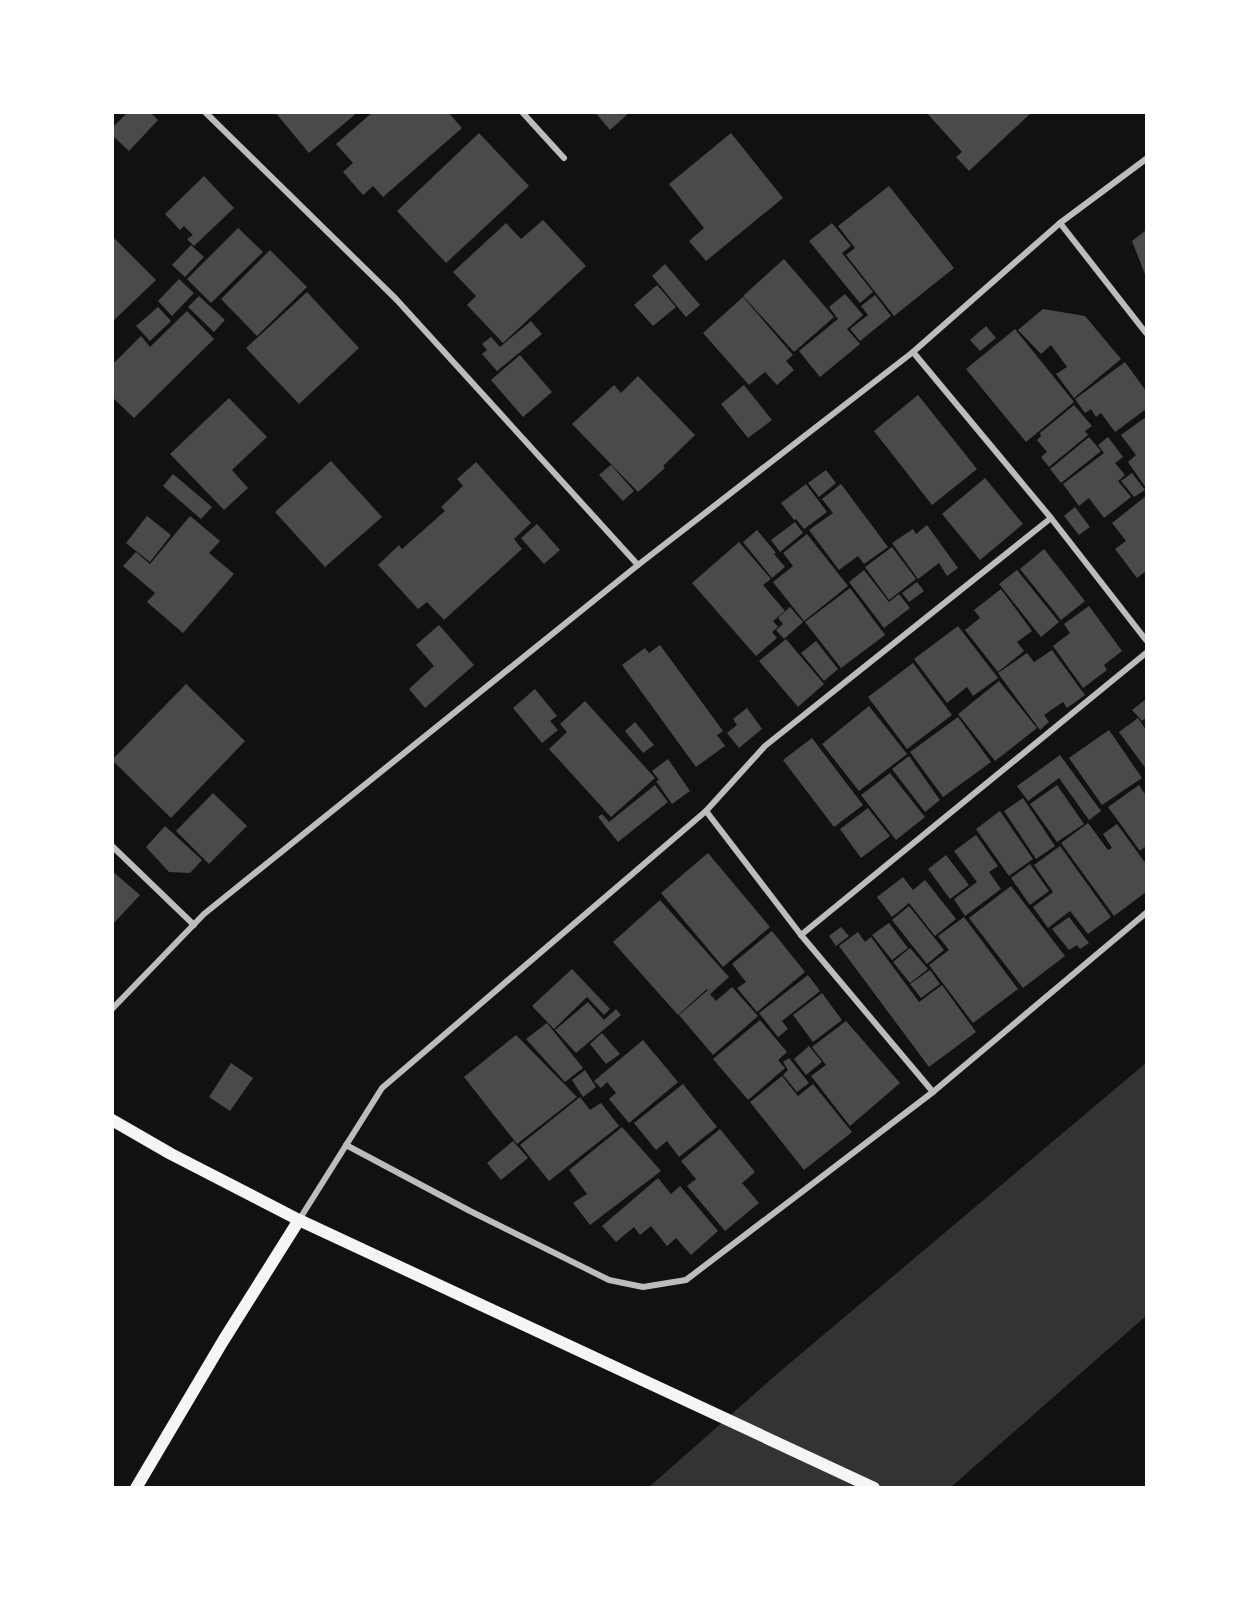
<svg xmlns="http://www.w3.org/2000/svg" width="1259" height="1600" viewBox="0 0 1259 1600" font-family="'Public Sans',sans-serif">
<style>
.water{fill:#333}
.building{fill:#4a4a4a}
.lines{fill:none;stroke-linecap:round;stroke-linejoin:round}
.minor{stroke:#bcbcbc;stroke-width:6}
.secondary{stroke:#f5f5f5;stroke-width:12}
</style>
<rect width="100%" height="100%" fill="#111"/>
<path class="water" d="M1146,1063V1316L951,1487L648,1488L777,1374Z"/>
<g class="building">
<path d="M128,112H150L158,120L129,151L112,135V128Z"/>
<path d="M275,112H358L309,153Z"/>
<path d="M373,112H448L462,128L383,197L373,186L363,195L343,172L353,163L336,144Z"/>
<path d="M595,112H630L610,130Z"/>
<path d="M926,112H1032L969,171L956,157L962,152Z"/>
<path d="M479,133L529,186L446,263L397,211Z"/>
<path d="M731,133L783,198L706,261L689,241L704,228L669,184Z"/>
<path d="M204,176L234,208L194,246L187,239L193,235L184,226L180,230L165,214Z"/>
<path d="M889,186L954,268L894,316L846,255L855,248L838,226Z"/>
<path d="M543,220L586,266L503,343L467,305L476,296L453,272L506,223L521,239Z"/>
<path d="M832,223L851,246L842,253L873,292L860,303L809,241Z"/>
<path d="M238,228L263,252L211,303L187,279Z"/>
<path d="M1145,231L1146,233V277L1132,241Z"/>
<path d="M112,236L156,280L112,322Z"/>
<path d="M191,245L204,257L185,277L172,265Z"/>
<path d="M270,250L307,287L257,336L221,299Z"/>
<path d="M784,259L834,317L794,352L743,296Z"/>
<path d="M665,264L700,305L686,317L652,276Z"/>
<path d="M179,279L194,293L172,316L158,301Z"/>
<path d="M657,285L676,307L653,326L634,305Z"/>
<path d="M307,292L359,348L299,404L246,348Z"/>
<path d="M845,294L863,315L847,329L860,344L820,377L799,351L838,319L829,307Z"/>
<path d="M875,295L891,316L860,341L850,329L868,315L861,306Z"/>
<path d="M199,296L225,320L214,332L188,307Z"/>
<path d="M743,297L793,355L786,361L794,370L777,385L765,372L749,385L703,333Z"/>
<path d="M158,307L171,321L150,341L136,326Z"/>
<path d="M1043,309L1085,316L1121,359L1074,398L1056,374L1067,367L1051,345L1041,354L1018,330Z"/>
<path d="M187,311L214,339L134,418L112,397V365L141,336L150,347Z"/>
<path d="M531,321L542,334L497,371L482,354L487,350L482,344L491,337L500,347Z"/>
<path d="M986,326L996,338L980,351L970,340Z"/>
<path d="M1015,329L1074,402L1026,442L966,369Z"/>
<path d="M520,355L552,392L523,417L491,380Z"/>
<path d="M1125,362L1146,391V409L1115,432L1101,413L1096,417L1091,409L1085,413L1075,399Z"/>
<path d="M638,376L695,435L663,466L665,468L638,492L572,424L614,385L621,393Z"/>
<path d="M744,385L772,420L748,438L721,404Z"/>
<path d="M918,395L977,469L932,505L874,431Z"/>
<path d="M229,398L267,437L232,470L248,488L224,510L170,454Z"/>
<path d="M1074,405L1092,426L1085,431L1088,435L1049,467L1041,457L1047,452L1037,440L1041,436L1040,433Z"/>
<path d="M1146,417V488L1128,462L1136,455L1121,435Z"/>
<path d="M1089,437L1101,451L1061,483L1050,469Z"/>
<path d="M1108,437L1123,457L1115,463L1125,475L1118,481L1131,497L1104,518L1089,498L1079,506L1063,484L1104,453L1098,445Z"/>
<path d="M331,461L382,517L325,567L275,512Z"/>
<path d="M476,462L531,523L514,539L522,549L444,620L427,602L418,609L378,565L399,545L402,549L445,511L441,507L463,486L457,479Z"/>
<path d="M611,465L634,491L623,501L599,475Z"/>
<path d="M826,470L836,483L819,497L808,483Z"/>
<path d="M1132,473L1145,490L1134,497L1121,481Z"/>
<path d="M173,474L212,507L201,519L163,486Z"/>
<path d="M985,478L1023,524L980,560L942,514Z"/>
<path d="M806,484L827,512L804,529L796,519L794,520L781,503Z"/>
<path d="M841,484L888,547L864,564L858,556L839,570L809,530L833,513L822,499Z"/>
<path d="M1146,496V571L1137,578L1115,549L1126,541L1112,523Z"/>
<path d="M1075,507L1090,527L1079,535L1064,516Z"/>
<path d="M147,516L171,535L150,562L126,543Z"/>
<path d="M190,516L220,541L209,553L234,574L183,633L147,602L155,593L123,566L136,552L150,564Z"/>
<path d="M795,522L803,533L780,552L771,540Z"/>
<path d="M537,524L560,550L544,564L521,538Z"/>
<path d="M927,525L958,568L947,576L939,563L918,579L892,543L913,529L916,534Z"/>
<path d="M757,530L776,553L774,554L785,567L772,578L743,542Z"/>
<path d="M807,534L848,586L804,621L773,582L793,566L783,553Z"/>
<path d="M739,542L771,579L763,585L785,611L773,621L778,627L772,632L777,638L756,656L692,583Z"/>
<path d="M892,547L916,579L889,600L865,567Z"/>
<path d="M1044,549L1085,601L1061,620L1020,569Z"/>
<path d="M864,570L889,602L899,594L910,608L884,628L849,582Z"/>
<path d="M1017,570L1059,622L1041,637L999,584Z"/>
<path d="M917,582L924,591L909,602L902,593Z"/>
<path d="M850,588L885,635L841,668L805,622Z"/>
<path d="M1001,589L1032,631L1017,642L1024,651L998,672L965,630L980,618L974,610Z"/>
<path d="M1089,606L1122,651L1104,665L1107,670L1083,688L1053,646L1070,633L1064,624Z"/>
<path d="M790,607L803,622L784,639L776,630L783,624L778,618Z"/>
<path d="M439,625L474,665L425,708L409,689L434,666L416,645Z"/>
<path d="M958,626L998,678L973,696L967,687L947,703L914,659Z"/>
<path d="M786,639L824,684L798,707L759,661Z"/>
<path d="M816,641L838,669L824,681L801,653Z"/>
<path d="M660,645L723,731L717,735L725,746L696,767L622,665L645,648L649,653Z"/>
<path d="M1052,650L1085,695L1067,708L1063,702L1044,715L1049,722L1040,730L998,673L1027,653L1034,662Z"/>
<path d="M913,663L952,715L907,749L868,697Z"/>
<path d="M999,681L1037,728L995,761L958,714Z"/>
<path d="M186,684L245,741L171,818L112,760Z"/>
<path d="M535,689L557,716L550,721L558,730L542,743L513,708Z"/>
<path d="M1146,699V718L1142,721L1132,710Z"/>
<path d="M585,701L655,778L611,817L549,749L567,732L560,724Z"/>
<path d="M869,706L907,754L859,791L822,744Z"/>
<path d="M747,708L762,729L739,748L727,733L737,725L733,719Z"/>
<path d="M958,717L991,762L943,797L910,752Z"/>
<path d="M1138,718L1146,730V769L1119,732Z"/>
<path d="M635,722L654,745L643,753L625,731Z"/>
<path d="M1109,730L1142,778L1102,805L1069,758Z"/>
<path d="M812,738L863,805L834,827L783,760Z"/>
<path d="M1060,755L1101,811L1089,820L1059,778L1028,801L1017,786Z"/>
<path d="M909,756L940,800L925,812L892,769Z"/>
<path d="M668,759L690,791L672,804L656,781L659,780L652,771Z"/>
<path d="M890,773L925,817L896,840L861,795Z"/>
<path d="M655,785L668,802L618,842L598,817L602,814L609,822Z"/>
<path d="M1057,785L1084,824L1057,842L1030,804Z"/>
<path d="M1139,785L1145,794L1146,793V846L1140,851L1108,807Z"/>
<path d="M213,793L247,826L209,864L176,831Z"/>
<path d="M1023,798L1055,846L1036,859L1004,811Z"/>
<path d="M868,808L890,836L861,858L840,829Z"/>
<path d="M1000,811L1033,859L1009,876L976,829Z"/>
<path d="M1088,823L1108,850L1112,848L1103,834L1117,824L1146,864V892L1114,916L1061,843Z"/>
<path d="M165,826L202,860L190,873L169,872L146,847Z"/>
<path d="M976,835L998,866L989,872L1001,889L965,916L954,899L977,882L954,851Z"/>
<path d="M1060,846L1111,917L1088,934L1070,911L1048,928L1033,907L1053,892L1034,865Z"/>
<path d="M708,853L770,927L723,967L661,893Z"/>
<path d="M946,855L969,885L950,899L928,869Z"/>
<path d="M1030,864L1049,891L1030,905L1011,878Z"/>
<path d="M112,871L140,895L112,925Z"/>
<path d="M903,877L913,890L925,880L956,919L935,936L909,903L892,917L877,897Z"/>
<path d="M1011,886L1065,956L1023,988L969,918Z"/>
<path d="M660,900L729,977L710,994L716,1001L732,987L758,1016L713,1055L679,1015L708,990L707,989L678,1015L613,942Z"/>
<path d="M909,906L944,950L927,964L892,920Z"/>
<path d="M964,917L1018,989L973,1023L929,965L949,950L938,936Z"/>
<path d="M1069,917L1089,943L1080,949L1077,945L1069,950L1052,929Z"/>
<path d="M889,923L908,948L892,960L872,935Z"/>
<path d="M841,927L849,936L836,946L829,936Z"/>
<path d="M772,931L805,972L757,1012L737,988L746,982L732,964Z"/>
<path d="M858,932L865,942L871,937L919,1002L942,985L976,1032L929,1067L839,946Z"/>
<path d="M910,948L928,969L910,983L893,962Z"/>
<path d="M572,969L610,1009L604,1015L587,997L554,1029L532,1006Z"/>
<path d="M930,970L940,984L921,998L910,984Z"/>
<path d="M808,975L820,991L782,1021L788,1029L778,1037L759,1013Z"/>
<path d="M822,993L842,1020L813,1042L793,1015Z"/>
<path d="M588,1002L604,1020L616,1009L621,1015L576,1053L555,1030Z"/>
<path d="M760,1020L787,1052L778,1060L785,1068L748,1100L713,1059Z"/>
<path d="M846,1021L900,1083L850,1126L811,1076L826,1065L812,1047Z"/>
<path d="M547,1023L583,1068L565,1082L526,1039Z"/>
<path d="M602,1033L620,1054L606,1064L590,1044Z"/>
<path d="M516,1035L577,1097L517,1144L464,1077Z"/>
<path d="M643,1040L678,1082L629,1123L609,1099L616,1093L607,1082L601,1088L594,1081Z"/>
<path d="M809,1046L822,1062L806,1075L794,1059Z"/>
<path d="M789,1058L809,1083L797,1092L783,1075L788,1070L783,1062Z"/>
<path d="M231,1063L253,1078L230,1111L209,1097Z"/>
<path d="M585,1070L596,1087L583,1097L572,1080Z"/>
<path d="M782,1076L798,1096L813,1084L852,1132L804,1170L750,1102Z"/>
<path d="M683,1084L717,1127L679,1157L667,1141L656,1150L634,1123Z"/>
<path d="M580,1097L590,1110L601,1103L619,1126L549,1181L520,1145Z"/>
<path d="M622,1127L661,1171L590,1225L573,1203L587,1194L569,1170Z"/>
<path d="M720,1129L755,1172L742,1183L759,1203L725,1231L687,1186L696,1179L681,1161Z"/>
<path d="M513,1141L528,1158L501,1180L487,1163Z"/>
<path d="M658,1178L671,1194L680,1186L718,1231L691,1255L676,1238L667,1246L651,1226L640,1235L634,1227L616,1242L602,1226Z"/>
</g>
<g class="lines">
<g class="minor">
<path d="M205,112L396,299L638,565"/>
<path d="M522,112L564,158"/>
<path d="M1060,223L1146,333"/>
<path d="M913,352L1051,518L1146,640"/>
<path d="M706,811L801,935L933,1092"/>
<path d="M112,846L194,925"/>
<path d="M801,935L1146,653"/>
<path d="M112,1009L204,914L638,565L913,352L1060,223L1146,159"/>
<path d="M346,1145L470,1211L609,1280L643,1287L686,1280L933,1092L1146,913"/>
<path d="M299,1220L382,1088L706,811L765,746L1051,518"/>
</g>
<g class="secondary">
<path d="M112,1120L171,1154L299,1220L874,1488"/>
<path d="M136,1488L223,1341L299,1220"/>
</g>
</g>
<rect width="1259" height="1600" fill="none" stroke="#ffffff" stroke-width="228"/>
</svg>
